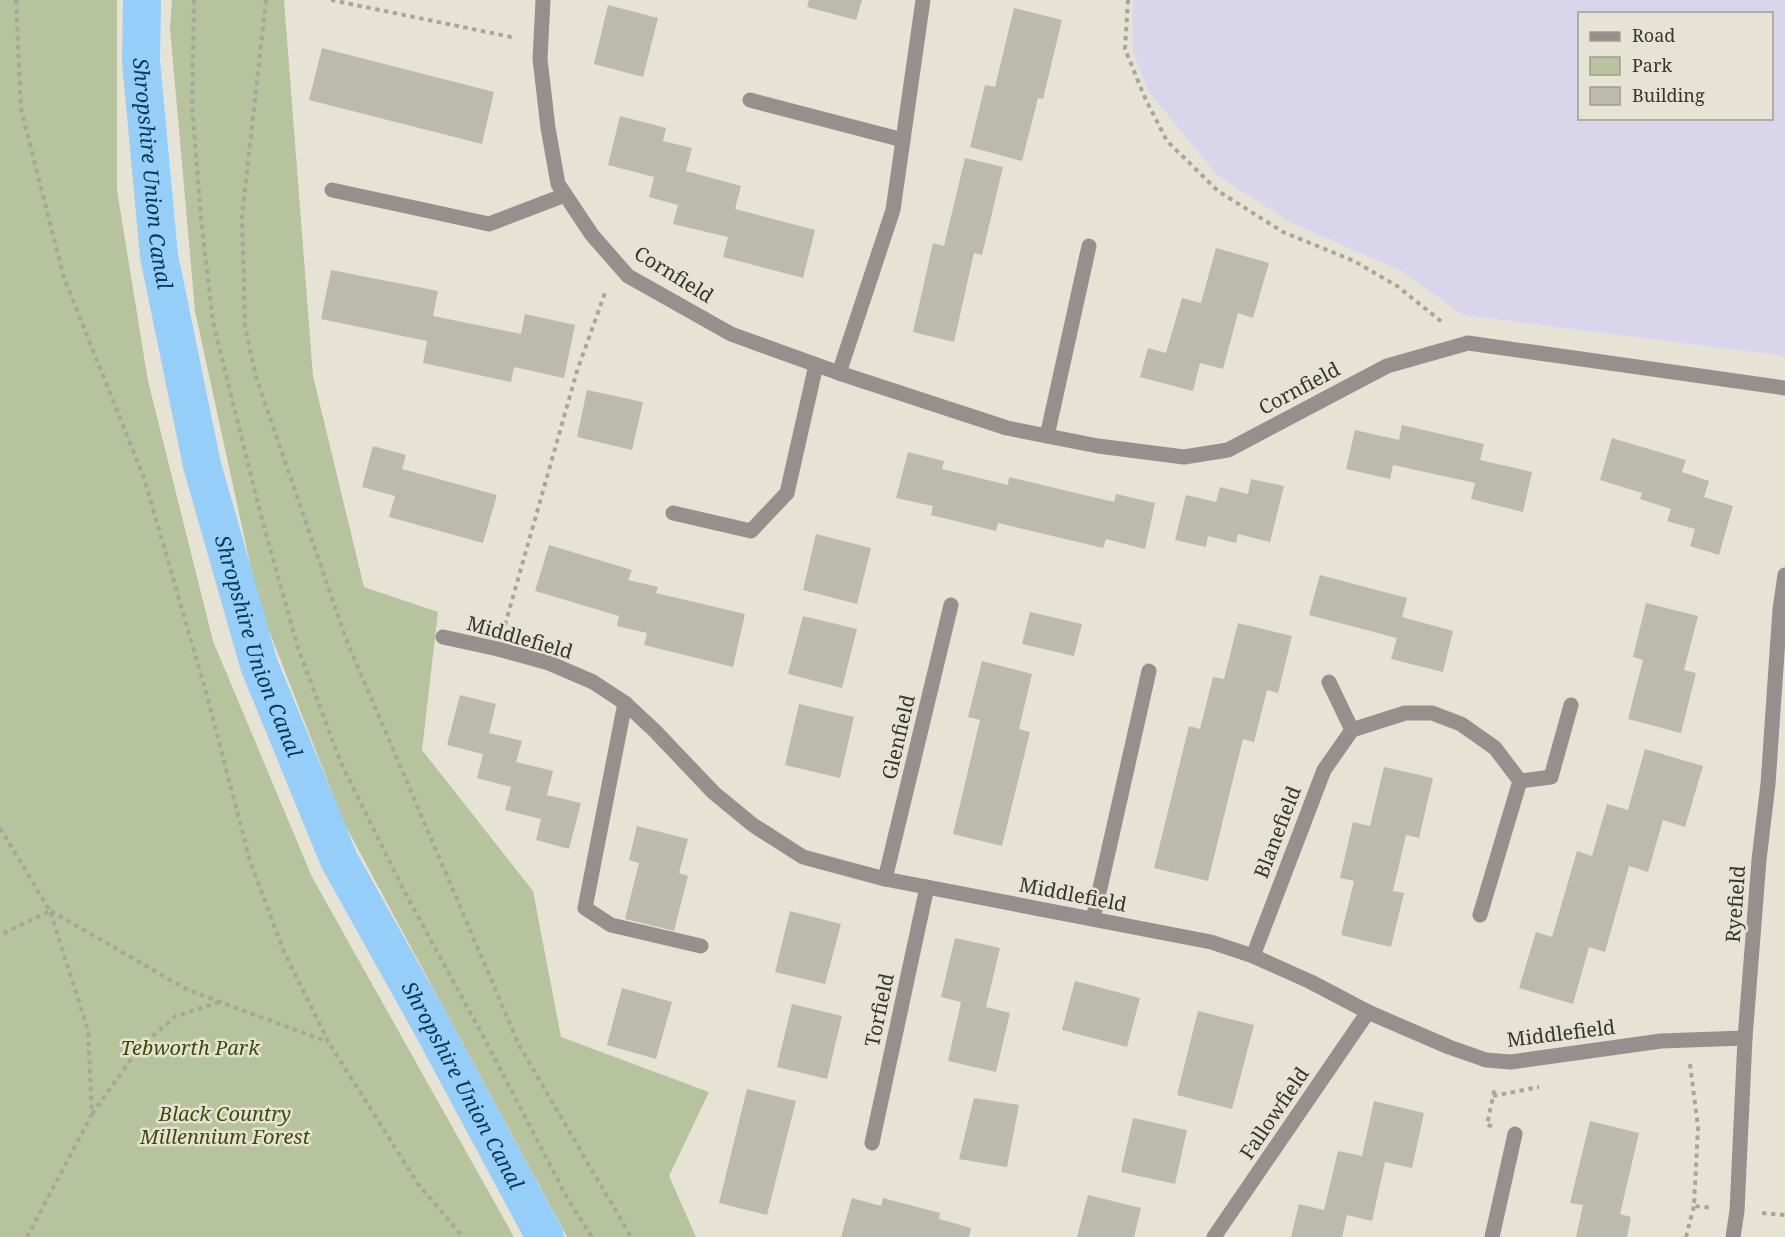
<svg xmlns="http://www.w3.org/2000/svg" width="1785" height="1237" viewBox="0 0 1785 1237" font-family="'Noto Serif',serif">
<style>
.education{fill:#d9d6ec;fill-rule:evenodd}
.green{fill:#b7c39c}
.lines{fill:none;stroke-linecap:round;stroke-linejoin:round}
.canal{stroke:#95cef8;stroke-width:38}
.building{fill:#bcbaac}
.path{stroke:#a8a69a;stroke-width:4;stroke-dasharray:4.5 4.5;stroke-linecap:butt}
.minor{stroke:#978f8e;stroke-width:15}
.labels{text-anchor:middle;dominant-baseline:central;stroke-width:5;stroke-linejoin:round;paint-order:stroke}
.street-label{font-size:20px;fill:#36352f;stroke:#e6e3d5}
.park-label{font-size:20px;font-style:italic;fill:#3e4b03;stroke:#e6e3d5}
.water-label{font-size:21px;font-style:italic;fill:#0a3854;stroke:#e6e3d5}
</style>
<rect width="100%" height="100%" fill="#e6e3d5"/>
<path class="education" d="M1134,0H1785V356L1463,315L1401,271L1288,221L1217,175L1148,91L1133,51L1132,13ZM1580,14H1772V118H1580Z"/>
<g class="green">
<path d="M0,0H117V190L148,381L213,641L312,877L514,1237H0Z"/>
<path d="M172,0H284L313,376L364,587L438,612L422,750L533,891L561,1037L709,1092L669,1176L696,1237H567L344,823L259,605L195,311L170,28Z"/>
</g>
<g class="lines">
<path class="canal" id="s1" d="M142,0L141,61L159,256L202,465L259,665L339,860L429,1021L545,1237"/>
</g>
<g class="building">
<path d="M809,0H862L856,20L807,7Z"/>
<path d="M608,5L658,18L643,77L594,64Z"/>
<path d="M1014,8L1062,20L1043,99L1038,98L1022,161L970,147L985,85L995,87Z"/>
<path d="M322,48L494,92L482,144L309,100Z"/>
<path d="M620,116L666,128L663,141L692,148L686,171L741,186L735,209L815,230L803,278L723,257L728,237L673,224L678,205L649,197L654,177L608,165Z"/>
<path d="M965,158L1003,167L982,255L974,253L954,342L913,332L933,243L944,246Z"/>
<path d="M1216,248L1269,263L1253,318L1238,313L1223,369L1200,363L1193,391L1140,377L1148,348L1166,353L1182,298L1201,303Z"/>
<path d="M331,270L438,291L433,316L521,334L525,314L575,325L564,378L514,367L511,382L423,363L427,341L321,319Z"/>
<path d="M587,390L643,402L632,450L577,437Z"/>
<path d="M1402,425L1484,444L1480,460L1532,472L1523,512L1471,499L1475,483L1393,465L1390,479L1346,469L1355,430L1399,440Z"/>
<path d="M1612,438L1686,460L1682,472L1709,481L1704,497L1733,506L1719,555L1690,546L1695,529L1667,521L1671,509L1640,499L1642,493L1600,480Z"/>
<path d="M373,446L406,455L402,469L497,495L483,543L389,517L395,496L362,487Z"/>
<path d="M908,452L944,461L942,469L1008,485L1009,477L1114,502L1116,494L1155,503L1145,549L1106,539L1103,548L998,523L996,531L931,515L933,506L896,498Z"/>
<path d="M1251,479L1284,486L1270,542L1238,534L1236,543L1208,536L1206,547L1175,540L1186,495L1216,502L1220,487L1248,494Z"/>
<path d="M816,534L871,548L857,604L803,590Z"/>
<path d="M549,545L632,570L628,580L658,587L656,593L745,614L733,667L644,645L647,633L617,626L619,616L535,591Z"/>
<path d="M1320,575L1407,598L1402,617L1453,631L1443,672L1391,659L1397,638L1309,615Z"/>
<path d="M1646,603L1698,616L1684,670L1696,673L1681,733L1628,719L1643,660L1633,657Z"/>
<path d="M1030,612L1082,624L1074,656L1022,644Z"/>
<path d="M803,616L857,629L842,688L788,674Z"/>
<path d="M1238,623L1292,636L1278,693L1267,690L1254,742L1243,739L1208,881L1154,868L1189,726L1200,729L1213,677L1224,679Z"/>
<path d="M982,661L1032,674L1019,729L1030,732L1002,846L953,834L980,720L968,717Z"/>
<path d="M460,695L496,704L489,733L522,741L516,762L553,771L547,795L581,803L569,849L536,840L541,819L505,810L511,787L477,778L483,754L447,745Z"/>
<path d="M799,704L854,717L840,778L785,765Z"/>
<path d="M1645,749L1703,766L1685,827L1663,820L1648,872L1629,866L1605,952L1589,947L1573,1004L1519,988L1536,932L1552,937L1577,851L1592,856L1607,804L1628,810Z"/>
<path d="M1384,767L1433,778L1419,838L1406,835L1393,891L1404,893L1391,947L1341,935L1354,881L1340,878L1353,822L1370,826Z"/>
<path d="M637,826L688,839L679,873L688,876L674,931L625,919L639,863L629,860Z"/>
<path d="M790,911L841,924L825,984L775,972Z"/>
<path d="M955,938L1000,948L986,1007L1010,1013L996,1072L948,1061L961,1002L941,997Z"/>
<path d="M1075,981L1140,998L1127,1047L1062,1030Z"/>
<path d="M622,988L672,1002L656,1059L607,1045Z"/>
<path d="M792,1004L842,1016L827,1079L777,1067Z"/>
<path d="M1198,1011L1254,1025L1232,1109L1177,1095Z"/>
<path d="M747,1089L796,1101L767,1215L719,1203Z"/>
<path d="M974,1098L1019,1105L1007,1167L959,1159Z"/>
<path d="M1374,1101L1424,1113L1412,1168L1385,1162L1372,1221L1347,1215L1342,1237H1291L1299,1204L1324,1210L1338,1151L1362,1156Z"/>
<path d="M1133,1118L1187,1130L1175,1184L1121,1172Z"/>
<path d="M1590,1121L1639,1133L1620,1214L1631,1217L1627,1237H1576L1583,1205L1570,1203Z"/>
<path d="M1088,1195L1141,1208L1134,1237H1077Z"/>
<path d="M852,1198L881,1206L883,1198L940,1213L939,1219L971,1228L969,1237H841Z"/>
</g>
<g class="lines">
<g class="path">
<path d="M16,0L21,109L64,278L144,478L206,692L250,861L284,952L329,1043L418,1184L463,1237"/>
<path d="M194,0L192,106L201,218L213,322L260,512L298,648L341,763L403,889L483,1036L566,1196L592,1237"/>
<path d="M266,0L242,216L245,326L256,377L346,639L519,1045L631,1237"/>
<path d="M331,0L516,38"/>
<path d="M1128,0L1125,49L1145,98L1167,141L1218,191L1283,232L1354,261L1397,286L1442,322"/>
<path d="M505,625L577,371L606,290"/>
<path d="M0,828L50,911L0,935"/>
<path d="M51,911L188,990L328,1042"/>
<path d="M1690,1064L1698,1127L1694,1206L1713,1208"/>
<path d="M1493,1096L1539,1087"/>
<path d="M92,1114L139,1048L176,1016L220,1002"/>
<path d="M1492,1126L1487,1125L1495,1087"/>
<path d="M1762,1213L1785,1215"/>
<path d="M27,1237L92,1114L88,1030L50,911"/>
<path d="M1686,1237L1694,1206"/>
</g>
<g class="minor">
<path d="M543,0L540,59L548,128L558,184L592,235L628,276L731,334L839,373L1007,428L1098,446L1184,457L1228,450L1387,366L1468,343L1785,388"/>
<path d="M750,100L903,140"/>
<path d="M332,190L489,224L565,195"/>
<path d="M839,373L893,210L923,0"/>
<path d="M1047,436L1089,246"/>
<path d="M673,513L751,531L787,493L816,365"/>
<path d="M443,637L498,649L549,663L593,682L625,703L655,731L714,793L753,825L803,857L885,879L1211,942L1253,956L1311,982L1368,1012L1449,1047L1486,1060L1511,1062L1661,1041L1745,1038"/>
<path d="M1329,682L1352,730L1405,713H1432L1461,724L1495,748L1520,781L1480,915"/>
<path d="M625,703L585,908L611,925L701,946"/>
<path d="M1520,781L1551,777L1571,705"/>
<path d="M885,879L951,605"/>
<path d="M1093,919L1149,671"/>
<path d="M1253,956L1324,770L1352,730"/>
<path d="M872,1143L927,887"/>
<path d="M1214,1237L1368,1012"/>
<path d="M1492,1237L1515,1134"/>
<path d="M1733,1237L1737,1211L1745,1038L1759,860L1768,784L1780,609L1785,575"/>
</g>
</g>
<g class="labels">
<g class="street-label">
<text transform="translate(674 274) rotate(32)">Cornfield</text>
<text transform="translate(1299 388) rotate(-28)">Cornfield</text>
<text transform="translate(520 637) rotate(16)">Middlefield</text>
<text transform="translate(898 737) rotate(-77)">Glenfield</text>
<text transform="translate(1277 832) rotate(-69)">Blanefield</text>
<text transform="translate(1073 894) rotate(11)">Middlefield</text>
<text transform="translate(1735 904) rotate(-86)">Ryefield</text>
<text transform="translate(879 1010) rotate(-78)">Torfield</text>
<text transform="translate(1561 1033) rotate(-7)">Middlefield</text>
<text transform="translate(1274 1113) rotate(-56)">Fallowfield</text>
</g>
<g class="park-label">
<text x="190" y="1047">Tebworth Park</text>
<text x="225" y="1113">Black Country<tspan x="225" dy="23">Millennium Forest</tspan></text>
</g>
<g class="water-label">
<text stroke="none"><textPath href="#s1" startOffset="174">Shropshire Union Canal</textPath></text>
<text stroke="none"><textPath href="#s1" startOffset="660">Shropshire Union Canal</textPath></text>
<text stroke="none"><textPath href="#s1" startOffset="1146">Shropshire Union Canal</textPath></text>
</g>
</g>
<rect x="1578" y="12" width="195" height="108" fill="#e6e3d5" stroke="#a09d93" stroke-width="1.5"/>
<rect x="1590" y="32" width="30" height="9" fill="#978f8e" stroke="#a09d93" stroke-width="1.5"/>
<text x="1632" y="42" font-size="18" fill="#36352f">Road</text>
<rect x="1590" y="57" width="30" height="18" fill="#b7c39c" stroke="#a09d93" stroke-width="1.5"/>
<text x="1632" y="72" font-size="18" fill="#36352f">Park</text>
<rect x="1590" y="87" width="30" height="18" fill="#bcbaac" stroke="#a09d93" stroke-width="1.5"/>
<text x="1632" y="102" font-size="18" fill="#36352f">Building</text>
</svg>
